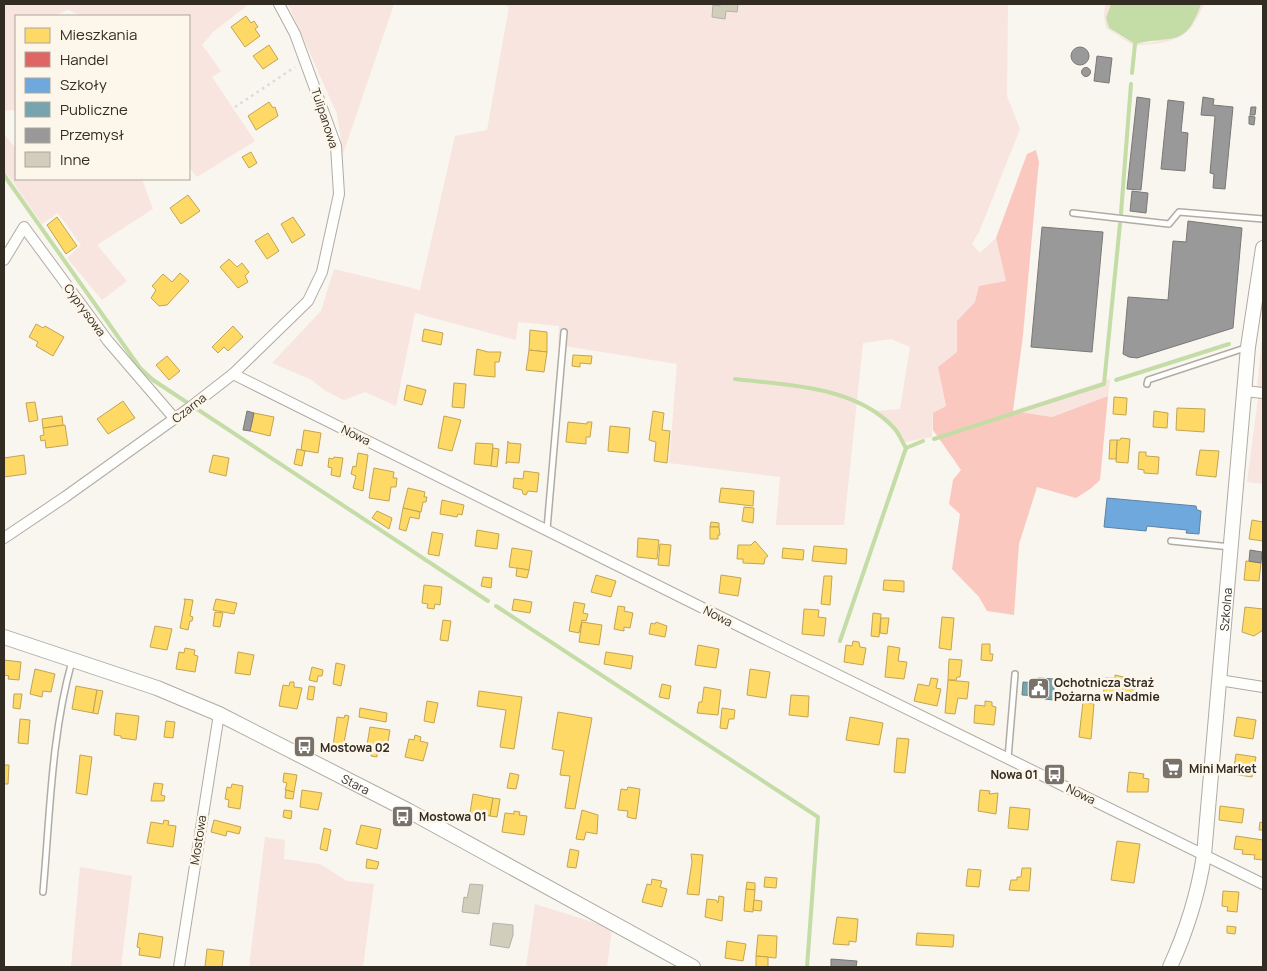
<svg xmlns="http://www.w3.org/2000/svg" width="1267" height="971" viewBox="0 0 1267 971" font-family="Manrope,sans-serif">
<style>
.green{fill:#f8e5e0}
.forest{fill:#fac8be}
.water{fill:#c4dca6}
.homes{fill:#ffd966;stroke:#c2a552}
.shops{fill:#e06666;stroke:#ac5552}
.schools{fill:#6fa8dc;stroke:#5d83a4}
.public{fill:#76a5af;stroke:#628185}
.industry{fill:#999;stroke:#7a7875}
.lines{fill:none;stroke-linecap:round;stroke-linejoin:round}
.stream{stroke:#c4dca6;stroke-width:4}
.building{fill:#d1cebb;stroke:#b3b1a9}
.lane-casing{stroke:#b0aca4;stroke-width:8}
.street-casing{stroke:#b0aca4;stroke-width:12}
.secondary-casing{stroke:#b0aca4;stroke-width:16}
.path{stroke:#dcdbd8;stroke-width:2.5;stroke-dasharray:2.5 4;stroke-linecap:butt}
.lane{stroke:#fefefd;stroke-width:5}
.street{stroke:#fefefd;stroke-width:10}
.secondary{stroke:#fefefd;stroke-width:14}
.labels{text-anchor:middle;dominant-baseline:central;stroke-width:5;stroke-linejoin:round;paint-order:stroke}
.street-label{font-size:12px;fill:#332c22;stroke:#fdf6eb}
.poi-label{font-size:12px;font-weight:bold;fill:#332c22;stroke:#fdf6eb;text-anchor:start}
</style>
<rect width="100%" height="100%" fill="#f9f5ef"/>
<g class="green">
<path d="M4,4H249L213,32L202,45L221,71L212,77L255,141L197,177L189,167V16H82L68,10L54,16H16V112L13,110L4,111Z"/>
<path d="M288,4H394L343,154L337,114Z"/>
<path d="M503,4H1008L1007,96L1020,129L980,230L972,244L980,253L996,238L1006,281L975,302L957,321V352L938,367L946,406L933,413L932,437L905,442L874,411L900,409L910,347L891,339L863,343L844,525H776L780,477L669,463L677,364L558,345L559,326L518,322L516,340L415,313L396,406L365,392L344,400L324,390L312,380L272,363L321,311L334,269L420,290L455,136L487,130L509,7Z"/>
<path d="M1105,4H1111L1106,18L1109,28C1142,55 1161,41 1194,23L1201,4H1204C1194,27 1187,38 1161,43C1151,45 1143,44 1134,46L1106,28L1104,16Z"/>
<path d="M4,134L16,149V179H142L153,209L97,245L127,281L102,300L67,258L81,245L58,213L42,224L8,175L4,176Z"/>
<path d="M1263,328V389L1257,388Z"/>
<path d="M1110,379L1108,396L1052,417L1012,411Z"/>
<path d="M1258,398L1263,399V484L1247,482Z"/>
<path d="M265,837L285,840L284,859L320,864L347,881L374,884L363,967H249Z"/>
<path d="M80,867L132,876L121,967H71Z"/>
<path d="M535,904L612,928L607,967H526Z"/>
</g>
<path class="forest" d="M1036,150L1039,162L1037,181L1023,335L1013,411L1052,417L1108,396L1100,480L1090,489L1076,498L1037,487L1019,544L1014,615L987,611L979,597L952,569L960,514L949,504L953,480L961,470L933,430V413L946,406L938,367L957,352V321L975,302L979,286L1006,281L996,238L1027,154Z"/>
<path class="water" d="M1111,4H1201C1186,48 1173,35 1135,44L1109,28L1106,18Z"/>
<g class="homes">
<path d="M246,16L251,23L254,21L258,27L255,29L260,36L245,47L231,27Z"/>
<path d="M269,45L278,59L263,69L253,56Z"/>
<path d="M269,102L273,108L275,107L278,116L256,130L248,116Z"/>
<path d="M251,152L257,163L249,168L242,157Z"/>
<path d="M188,195L200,211L181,224L170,208Z"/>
<path d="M57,217L77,246L66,254L47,225Z"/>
<path d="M293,217L305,235L292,243L281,224Z"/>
<path d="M268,233L279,251L267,259L255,241Z"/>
<path d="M229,259L237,267L242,263L249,272L245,276L248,282L238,288L220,267Z"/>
<path d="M180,273L189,281L167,305L159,306L151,298L156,290L152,286L163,274L172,282Z"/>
<path d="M36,324L43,328L45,326L64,337L53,356L36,346L38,342L29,337Z"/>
<path d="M233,326L243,337L228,351L224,347L218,353L212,347Z"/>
<path d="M424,329L443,333L441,345L422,341Z"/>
<path d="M530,330L547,332V352L529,350Z"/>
<path d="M477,349L488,352H501L499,362H495V377L474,375Z"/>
<path d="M529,350L547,352L544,372L526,370Z"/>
<path d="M573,355L592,356L591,364L580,363V367L572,366Z"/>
<path d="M167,356L180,371L169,380L156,365Z"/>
<path d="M454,383L466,384L464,408L452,407Z"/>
<path d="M407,385L426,390L422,405L404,400Z"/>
<path d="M1114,397L1127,398L1126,415L1113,414Z"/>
<path d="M123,401L135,418L108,434L97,419Z"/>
<path d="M35,402L38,420L29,422L26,403Z"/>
<path d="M1177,408L1205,409L1204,432L1176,430Z"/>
<path d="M653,411L664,413L662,430L670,431L667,463L654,461L656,442L649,440Z"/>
<path d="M1154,411L1168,413L1167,428L1153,427Z"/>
<path d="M254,413L274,417L270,436L250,431Z"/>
<path d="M62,416L63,425L43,428L42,419Z"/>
<path d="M444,416L461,420L452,451L438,448Z"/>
<path d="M568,422L587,424V422H592L590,437H586V444L566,442Z"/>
<path d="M65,425L68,445L46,448L45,440L41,441L40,436L44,435L43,428Z"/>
<path d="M610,426L630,428L628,453L608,451Z"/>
<path d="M304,430L321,433L318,453L301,450Z"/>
<path d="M1121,438L1130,439L1128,463L1116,462L1117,440H1120Z"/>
<path d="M1110,440H1117L1116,459H1109Z"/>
<path d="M508,441L509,443L521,444L519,463L507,462L506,464Z"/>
<path d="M476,443L493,444L491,466L474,464Z"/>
<path d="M493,448L499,449L497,467L491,466Z"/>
<path d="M297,449L305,451L302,466L294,464Z"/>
<path d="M1200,450L1219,451L1216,477L1196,475Z"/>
<path d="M1139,452H1146V456L1159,457L1158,474L1144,473V470L1138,469Z"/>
<path d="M358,453L368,455L363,491L353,488L356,476L351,474L353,466L356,467Z"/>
<path d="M24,455L26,474L4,477V458Z"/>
<path d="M213,455L229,458L226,476L209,472Z"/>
<path d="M334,457L343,458L340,477L331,475L332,468L328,467L329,458L333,459Z"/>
<path d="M374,468L394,472L393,478H397L396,487H391L389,501L369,498Z"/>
<path d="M524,471L539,473L537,492L528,491L526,495L523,494L522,490L513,488L514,478L523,479Z"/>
<path d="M408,488L425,492L424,497H427L426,502H423L421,512L403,508Z"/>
<path d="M721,488L754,491L753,506L719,502Z"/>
<path d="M442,500L464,505L462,515L458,514L457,517L440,514Z"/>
<path d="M744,507L754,508L753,523L742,521Z"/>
<path d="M403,508L420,512L419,519L410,517L406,531L399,529Z"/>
<path d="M377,511L392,518L389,529L372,518Z"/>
<path d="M1252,520L1263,522V541L1249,539Z"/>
<path d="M711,522L719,523V527H710Z"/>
<path d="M710,527H719L720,535H718V539H710Z"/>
<path d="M477,530L499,534L497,549L475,546Z"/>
<path d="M432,532L443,534L439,556L428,554Z"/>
<path d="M638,538L659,540L657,559L637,557Z"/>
<path d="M755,541L768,556L765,558L764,564L743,563V559H737L738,545H751Z"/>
<path d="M660,544L671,545L669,566L658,565Z"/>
<path d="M814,546L847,549L846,564L812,561Z"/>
<path d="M512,548L532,551L529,570L509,567Z"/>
<path d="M783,548L804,550L803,560L782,558Z"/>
<path d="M1246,561L1261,563L1259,581L1244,580Z"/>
<path d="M517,568L529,570L527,578L516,576Z"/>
<path d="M596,575L616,581L611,597L591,592Z"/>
<path d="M721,575L741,578L738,596L719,593Z"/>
<path d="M824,576H832L830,605L821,604Z"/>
<path d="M483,577L492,578L491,588L481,586Z"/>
<path d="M884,580L904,581V592L883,590Z"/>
<path d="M424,585L442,587L440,605L435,604L434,609L427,608L428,604L422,603Z"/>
<path d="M184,599L193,600L190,616L193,617L192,621H190L188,630L180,628L185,601Z"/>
<path d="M216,599L237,603L234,614L213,610Z"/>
<path d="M514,599L532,602L530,613L512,610Z"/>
<path d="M574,602L585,604L583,613L588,614L586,621L582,620L579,633L569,631Z"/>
<path d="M618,606L625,607L624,611L633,613L630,628L624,627V631L614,629Z"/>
<path d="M1245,607L1263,609V630L1254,636L1242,632Z"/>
<path d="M804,609L819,610L818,617L826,618L824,636L802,634Z"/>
<path d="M215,612L223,613L220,627L213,626Z"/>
<path d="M873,613L881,614L879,637L871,636Z"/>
<path d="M942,617L954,618L951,650L939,648Z"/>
<path d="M881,618H889L887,634L880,633Z"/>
<path d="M443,620L451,621L448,641L440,640Z"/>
<path d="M582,622L602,625L599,645L579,642Z"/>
<path d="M656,622L667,626L665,637L649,634L651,623L655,624Z"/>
<path d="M155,626L172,629L167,650L150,647Z"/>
<path d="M853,641L859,642L860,647L866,648L863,665L844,662L846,645L852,646Z"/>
<path d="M982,644H990V654H993L992,661L981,660Z"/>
<path d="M698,645L719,649L716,668L695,665Z"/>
<path d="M888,646L900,648L898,661L907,662L904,679L885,677Z"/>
<path d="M185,648L195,650L194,655L198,656L195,672L176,669L179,652L184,653Z"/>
<path d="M238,652L254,655L250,675L235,673Z"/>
<path d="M606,652L633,656L631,669L604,664Z"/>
<path d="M949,659L962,660L960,677H957L956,680H948Z"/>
<path d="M4,660L21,662L19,680L8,679L9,676L4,675Z"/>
<path d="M336,663L345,665L341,686L333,684Z"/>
<path d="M312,667L323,670L322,676H318L317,682L309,680Z"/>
<path d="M35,669L55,674L51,692L43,691L42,697L30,694Z"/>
<path d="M750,669L770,672L766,698L747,695Z"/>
<path d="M1115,675L1136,680L1134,701L1124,700V703L1103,698L1105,678H1115Z"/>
<path d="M931,678L938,679L936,688L941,689L937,706L914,701L918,684L929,686Z"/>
<path d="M948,680L969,682L967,699L958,698L955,714L945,713Z"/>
<path d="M290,682H294V687L302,688L297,709L279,706L283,685L289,686Z"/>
<path d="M662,684L671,686L669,699L659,697Z"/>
<path d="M76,686L97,690L93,713L72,709Z"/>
<path d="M309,686L315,687L313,700L307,699Z"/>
<path d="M704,687L721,690L718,715L697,713L699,702H702Z"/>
<path d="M97,690L103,691L98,714L93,713Z"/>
<path d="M479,691L522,697L514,749L500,747L506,710L477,706Z"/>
<path d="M14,694H22L20,709L13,708Z"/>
<path d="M791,695L809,696L808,717L789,715Z"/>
<path d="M427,701L438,703L434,723L424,721Z"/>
<path d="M985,701L992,702V706L996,707L994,725L974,723L975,705L985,706Z"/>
<path d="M1083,702L1094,704L1091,739L1079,737Z"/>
<path d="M360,708L387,713L386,722L359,717Z"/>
<path d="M722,708L735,710L734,719H729L727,729L720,728Z"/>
<path d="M558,712L592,718L575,809L565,808L570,776L560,775L564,751L552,749Z"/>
<path d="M116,713L139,716L136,740L121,738V736L114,735Z"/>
<path d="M345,715L349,716L343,748L333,746L337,717L344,718Z"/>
<path d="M850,717L883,723L879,745L846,740Z"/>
<path d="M1237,717L1256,720L1253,739L1234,736Z"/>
<path d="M20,719L30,720L28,744L18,743Z"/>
<path d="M166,721L175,722L173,738L164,737Z"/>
<path d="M370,727L390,730L386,754L377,753V757L371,756L372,752L366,751Z"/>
<path d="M415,735L421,737L420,741L428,743L423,761L405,757L409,739L414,740Z"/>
<path d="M897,738L909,739L905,773L894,772Z"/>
<path d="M1236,754L1256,757L1252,777L1233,774Z"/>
<path d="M80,755L92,757L87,795L76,793Z"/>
<path d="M4,765H9L8,784H4Z"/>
<path d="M1129,772L1144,774L1143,778L1149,779L1148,792H1127Z"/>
<path d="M284,773L297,775L294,792L285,790L287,783L283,782Z"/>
<path d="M510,773L519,775L516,789L507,788Z"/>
<path d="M154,783L163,784L161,795L165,796L164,801H151Z"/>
<path d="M232,784L243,786L240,809L228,807L229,800L225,799L227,787L231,788Z"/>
<path d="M628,787L640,789L636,819L627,817L628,811L618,810L621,789L627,790Z"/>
<path d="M286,790L294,792L293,799L285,798Z"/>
<path d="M302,790L322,793L318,810L300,807Z"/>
<path d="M980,790L990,791L989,794L998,793L996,814L978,811Z"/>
<path d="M473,794L493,798L490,816L470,813Z"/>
<path d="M493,798L500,799L497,817L490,816Z"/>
<path d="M1220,806L1244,809L1242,823L1219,820Z"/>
<path d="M1010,807L1030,809L1028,830L1008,828Z"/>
<path d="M284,810L292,811L291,819L283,817Z"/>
<path d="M582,810L598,815L597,834L586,832L584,840L576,839Z"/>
<path d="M514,811L520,812L519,815L527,816L524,835L502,832L505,813L514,814Z"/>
<path d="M164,820L169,821L168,825L176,826L173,847L147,843L151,822L163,824Z"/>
<path d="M214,820L241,827L239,834L227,831L226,836L211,832Z"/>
<path d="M1260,822L1263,823V830H1259Z"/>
<path d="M361,825L381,829L377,849L356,844Z"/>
<path d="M324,828L331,830L327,851L320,849Z"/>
<path d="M1236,836L1263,840V860L1254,859L1255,855L1242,854L1243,850L1234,849Z"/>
<path d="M1117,841L1140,844L1134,883L1111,880Z"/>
<path d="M570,849L579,851L576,868L567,867Z"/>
<path d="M691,854L703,855L699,895L687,894L692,862Z"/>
<path d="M367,859L379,862L377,869L366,868Z"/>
<path d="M1022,868H1031L1029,891L1009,890L1011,880H1017V877H1021Z"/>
<path d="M968,869L981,870L979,887L966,886Z"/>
<path d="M765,877L777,878L776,888L764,887Z"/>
<path d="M652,879L662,881L660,887L667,889L662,907L642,902L647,884L651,885Z"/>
<path d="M747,882L755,883V890L746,889Z"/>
<path d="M746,889L755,890L753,912L744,911Z"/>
<path d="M1223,891L1239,892L1237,912L1227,911L1228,907L1222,906Z"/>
<path d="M719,896L724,897L722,921L705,917L707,899L716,900L718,903Z"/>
<path d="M754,900L762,901L761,911L753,910Z"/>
<path d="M837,917L858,919L856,942L849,941V945L833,944Z"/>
<path d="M1227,926L1236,927L1235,934L1227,933Z"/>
<path d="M139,933L163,937L160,958L139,955L140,948L137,947Z"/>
<path d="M917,933L954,935L953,947L916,945Z"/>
<path d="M758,935L777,936L776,958L756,956Z"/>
<path d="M727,941L746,944L743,961L725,958Z"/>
<path d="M207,949L224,951L222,967H205Z"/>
<path d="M756,956L768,957V967H756Z"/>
</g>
<path class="shops" d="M1167,759L1181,760L1179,777L1166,776Z"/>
<path class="schools" d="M1107,498L1196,506L1197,510L1201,511L1199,534L1186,533L1187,530L1147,526L1146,531L1104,527Z"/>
<path class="public" d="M1038,678L1055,679L1053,700L1045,699V696L1022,695L1023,682L1037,683Z"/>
<g class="industry">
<circle cx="1080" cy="56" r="9"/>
<path d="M1097,56L1112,58L1109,83L1094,81Z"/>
<circle cx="1086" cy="72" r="4.5"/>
<path d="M1137,97L1150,99L1141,190L1127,189Z"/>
<path d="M1203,97L1214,99L1213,105L1233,107L1225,189L1213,188L1214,174L1210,173L1215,116L1201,115Z"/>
<path d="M1168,100L1184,102L1181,132L1188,133L1185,171L1161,169Z"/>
<path d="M1251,107H1256L1255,115H1250Z"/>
<path d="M1249,116L1255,117L1254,125L1249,124Z"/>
<path d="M1132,191L1148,193L1146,213L1130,211Z"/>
<path d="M1188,221L1242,228L1233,328L1137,358L1129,357L1123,354L1128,297L1168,300L1173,241L1186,242Z"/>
<path d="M1042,227L1103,232L1092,352L1031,347Z"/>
<path d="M247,411L254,413L250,431L243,430Z"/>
<path d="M1250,550L1262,552L1261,563L1249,561Z"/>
<path d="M831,959L857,961L856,967H831Z"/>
</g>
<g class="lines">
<g class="stream">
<path d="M1132,73L1135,44"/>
<path d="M4,175L140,368L153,380L488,601"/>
<path d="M1121,213L1131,84"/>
<path d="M735,379C787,385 856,386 894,428C899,433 902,442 906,448"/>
<path d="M1116,380L1229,344"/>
<path d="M934,439L1104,384L1120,224"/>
<path d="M496,606L818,817L807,967"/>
<path d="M840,641L906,448L923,441"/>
</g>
</g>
<g class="building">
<path d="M720,4H738L737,12L726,11L725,19L712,17L713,5L720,6Z"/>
<path d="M470,884L483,885L479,914L462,912L464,897L467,898Z"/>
<path d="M493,923L513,925V935L509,948L490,945Z"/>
</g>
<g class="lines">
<defs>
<g id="lane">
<path d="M1073,213L1169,224L1179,212L1263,219"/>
<path d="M1147,384L1148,380L1245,348"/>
<path d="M547,529L564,332"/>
<path d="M1171,541L1231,547"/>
<path d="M1008,758L1015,674"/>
<path d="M43,892C50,816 51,736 72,661"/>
</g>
<g id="street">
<path d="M4,260L24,227L108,341L175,419"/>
<path d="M233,374L769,641L1263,884"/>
<path d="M1245,391L1263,393"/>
<path d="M4,538L65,497L188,409L233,374L308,301L322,272L339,194L336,146L295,34L279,4"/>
<path d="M1219,680L1263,687"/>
<path d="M179,967L219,714"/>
</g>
<g id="secondary">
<path id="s1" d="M4,637L157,688L219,714L409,811L693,967"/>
<path id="s2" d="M1170,967C1187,930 1198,895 1204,855L1248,347L1263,248"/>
</g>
</defs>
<use href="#lane" class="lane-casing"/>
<use href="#street" class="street-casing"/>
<use href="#secondary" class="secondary-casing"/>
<path class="path" d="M235,107L295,67"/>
<use href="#lane" class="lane"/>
<use href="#street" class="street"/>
<use href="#secondary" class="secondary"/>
</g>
<defs>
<symbol id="civic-square" viewBox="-11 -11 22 22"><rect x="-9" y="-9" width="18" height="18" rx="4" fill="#78726a" stroke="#fdf6eb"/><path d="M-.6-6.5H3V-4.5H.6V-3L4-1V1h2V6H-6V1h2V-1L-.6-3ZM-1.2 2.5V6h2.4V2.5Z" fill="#fff"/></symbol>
<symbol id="bus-square" viewBox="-11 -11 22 22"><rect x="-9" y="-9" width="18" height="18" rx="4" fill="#78726a" stroke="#fdf6eb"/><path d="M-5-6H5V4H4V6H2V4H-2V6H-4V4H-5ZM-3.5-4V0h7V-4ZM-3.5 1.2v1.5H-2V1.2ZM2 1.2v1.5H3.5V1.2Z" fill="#fff"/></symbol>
<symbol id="supermarket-square" viewBox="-11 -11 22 22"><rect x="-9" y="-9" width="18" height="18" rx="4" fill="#78726a" stroke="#fdf6eb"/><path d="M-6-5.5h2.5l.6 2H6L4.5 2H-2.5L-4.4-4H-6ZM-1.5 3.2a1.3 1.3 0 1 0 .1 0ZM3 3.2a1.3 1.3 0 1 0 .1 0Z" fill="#fff"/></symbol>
</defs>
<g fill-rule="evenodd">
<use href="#civic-square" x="1026" y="676" width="25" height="25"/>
<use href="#bus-square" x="292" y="734" width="25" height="25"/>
<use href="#supermarket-square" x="1160" y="756" width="25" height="25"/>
<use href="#bus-square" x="1042" y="762" width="25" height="25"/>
<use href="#bus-square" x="390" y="804" width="25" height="25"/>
</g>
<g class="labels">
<g class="street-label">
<text transform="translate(325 118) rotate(72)">Tulipanowa</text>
<text transform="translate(85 310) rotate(54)">Cyprysowa</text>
<text transform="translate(189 408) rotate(-38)">Czarna</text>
<text transform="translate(356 435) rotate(26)">Nowa</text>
<text stroke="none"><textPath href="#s2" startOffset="364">Szkolna</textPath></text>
<text transform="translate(718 616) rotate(27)">Nowa</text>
<text stroke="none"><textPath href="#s1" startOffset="382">Stara</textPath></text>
<text transform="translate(1081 794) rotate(26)">Nowa</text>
<text transform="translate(198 840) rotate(-81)">Mostowa</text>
</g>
<g class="poi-label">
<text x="1054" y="682">Ochotnicza Straż<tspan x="1054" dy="14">Pożarna w Nadmie</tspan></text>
<text x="320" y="747">Mostowa 02</text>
<text x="1189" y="768">Mini Market</text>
<text x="1038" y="774" text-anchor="end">Nowa 01</text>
<text x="419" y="816">Mostowa 01</text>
</g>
</g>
<rect width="1267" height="971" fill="none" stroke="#332c22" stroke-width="10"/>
<rect x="15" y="15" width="175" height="165" fill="#fdf6eb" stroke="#aca59b"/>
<rect x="25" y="28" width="25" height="15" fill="#ffd966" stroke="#aca59b"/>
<text x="60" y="40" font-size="15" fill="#332c22">Mieszkania</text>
<rect x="25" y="52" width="25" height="15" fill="#e06666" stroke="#aca59b"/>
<text x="60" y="65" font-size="15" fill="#332c22">Handel</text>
<rect x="25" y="78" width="25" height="15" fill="#6fa8dc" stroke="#aca59b"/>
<text x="60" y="90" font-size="15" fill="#332c22">Szkoły</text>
<rect x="25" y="102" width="25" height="15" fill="#76a5af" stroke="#aca59b"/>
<text x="60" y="115" font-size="15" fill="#332c22">Publiczne</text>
<rect x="25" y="128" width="25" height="15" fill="#999999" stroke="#aca59b"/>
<text x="60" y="140" font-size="15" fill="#332c22">Przemysł</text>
<rect x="25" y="152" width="25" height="15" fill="#d1cebb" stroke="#aca59b"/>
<text x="60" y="165" font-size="15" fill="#332c22">Inne</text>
</svg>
